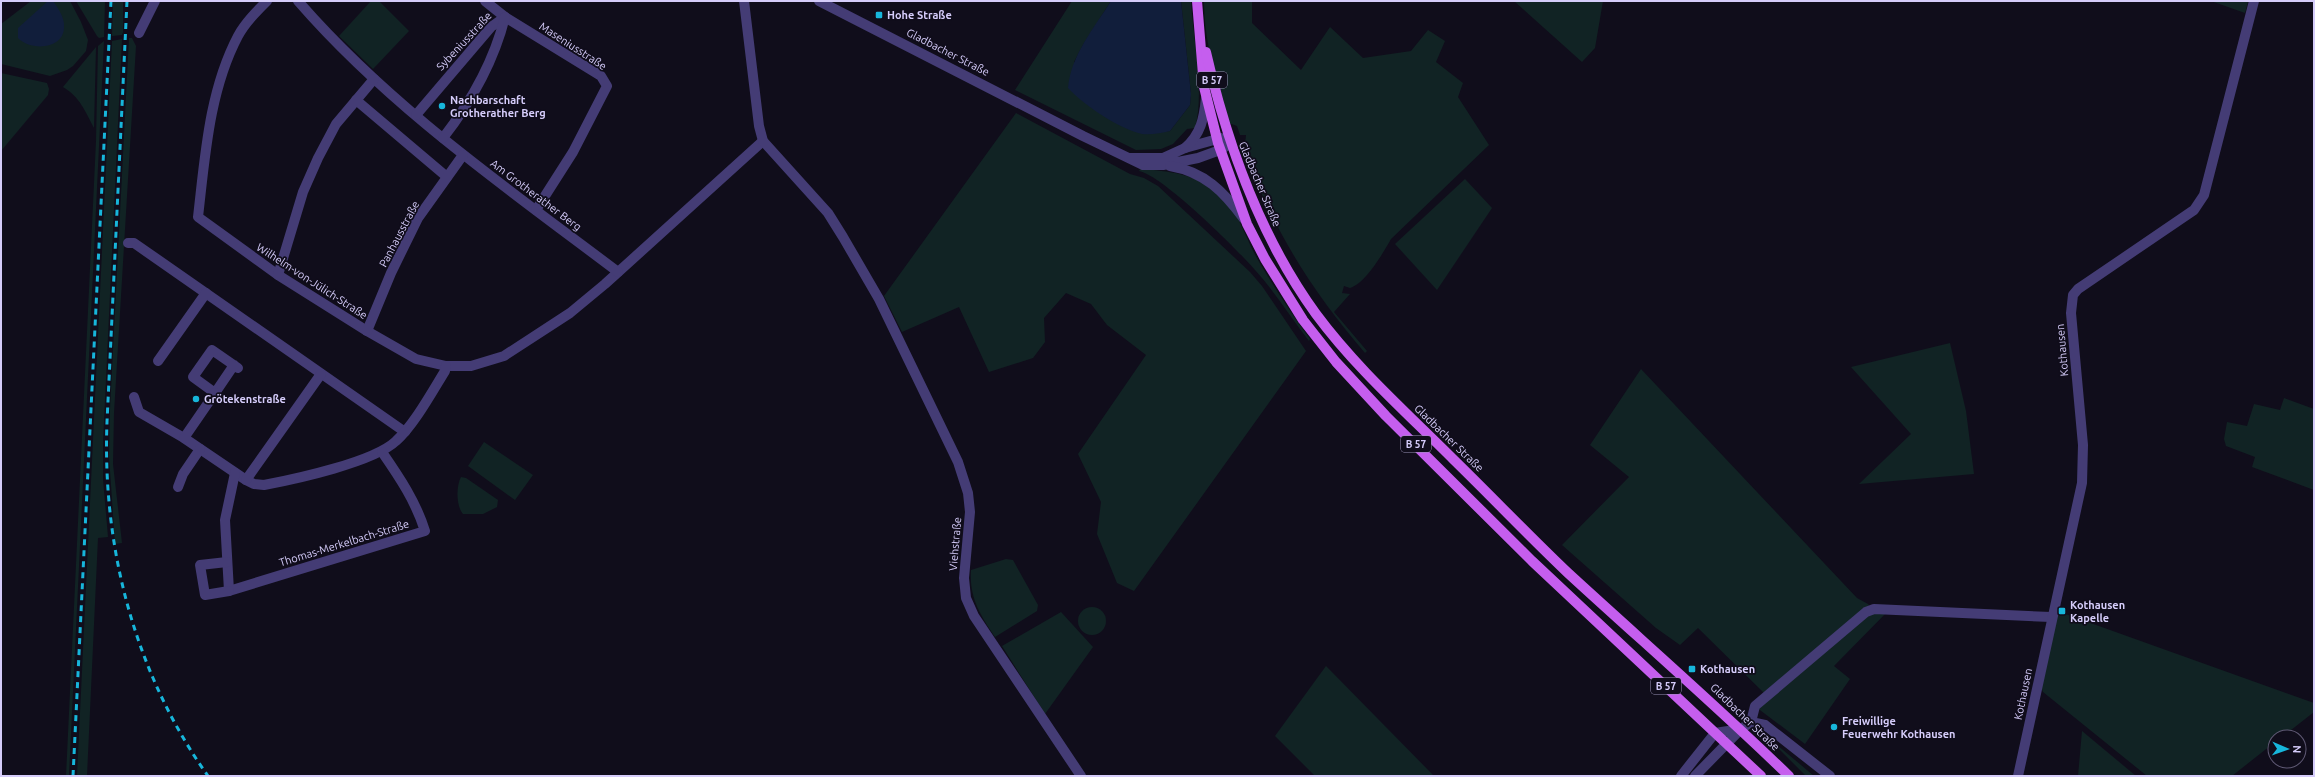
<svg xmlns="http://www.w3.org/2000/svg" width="2315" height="777" viewBox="0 0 2315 777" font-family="Ubuntu,sans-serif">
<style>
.green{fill:#112324}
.water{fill:#111e3b}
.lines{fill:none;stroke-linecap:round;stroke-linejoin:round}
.minor{stroke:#443c75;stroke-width:10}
.major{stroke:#c55eee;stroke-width:10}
.rail{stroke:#17b6db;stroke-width:3;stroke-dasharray:6 5;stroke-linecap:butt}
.poi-dot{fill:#17b6db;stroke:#100d1b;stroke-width:1.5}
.labels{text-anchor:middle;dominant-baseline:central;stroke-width:3.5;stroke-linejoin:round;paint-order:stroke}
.shield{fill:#100d1b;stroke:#9a93b7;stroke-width:1}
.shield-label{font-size:10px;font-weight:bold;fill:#d5ccfa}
.poi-label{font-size:11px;font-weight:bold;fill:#d5ccfa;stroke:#100d1b;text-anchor:start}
.street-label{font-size:11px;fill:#d5ccfa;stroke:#100d1b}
</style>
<rect width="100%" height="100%" fill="#100d1b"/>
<g class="green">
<path d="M31,1H70L81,22L88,40L86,51L73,66L67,70L50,76L1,64V24Z"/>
<path d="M76,1H105L104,37L99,38L97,36Z"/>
<path d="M113,1H123V32L122,35L112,36Z"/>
<path d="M371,1H379L409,31L373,69L339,36Z"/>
<path d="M1072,1H1111L1084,43L1074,62L1143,134L1170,131L1190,105L1191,94L1181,1H1191C1193,39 1205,91 1195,128L1187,129L1173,144L1161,149L1136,150L1015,90Z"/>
<path d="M1204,1H1252V23L1301,70L1330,27L1363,58L1411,51L1428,30L1445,41L1436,62L1463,83L1458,97L1489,145L1391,239C1383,253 1366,283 1350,288L1344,286L1342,293L1350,294L1334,312L1367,351L1365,353C1317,297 1278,238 1252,170C1250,164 1243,152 1244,147C1244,143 1246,140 1246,135H1240L1237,126L1229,123C1217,85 1204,42 1204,1Z"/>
<path d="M1514,1H1603L1595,48L1582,62Z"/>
<path d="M2211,1H2246L2248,2L2245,13Z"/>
<path d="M129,38H132L136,46L114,413L113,464L122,543L115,544L109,456L110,409Z"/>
<path d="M122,39L103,443V479L108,537L98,538L87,776H77L112,41Z"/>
<path d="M104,41L69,776H66L96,141L98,46Z"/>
<path d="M96,47L94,128C85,111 80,97 63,87Z"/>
<path d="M1,73L47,83L49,89L48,95L1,151Z"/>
<path d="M1016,113L1130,174L1144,178L1158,186L1250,272L1262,286L1306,351L1134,591L1117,583L1097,534L1101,502L1078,454L1146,355L1107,325L1091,304L1066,293L1044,318L1045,342L1033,358L989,372L959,307L902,332L884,296Z"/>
<path d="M1140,169C1169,171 1195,174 1218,192C1237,208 1246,239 1258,260C1274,287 1291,313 1310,339L1309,341C1291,318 1275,292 1255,270C1237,249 1162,175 1139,171Z"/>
<path d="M1465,179L1492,208L1437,290L1395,244Z"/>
<path d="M1950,343L1966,411L1974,474L1859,484L1911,434L1851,367Z"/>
<path d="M1641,369L1857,598L1868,604L1874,612L1888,611L1834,666L1850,679L1805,744L1752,704L1764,693L1698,628L1680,645L1656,628L1562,545L1629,477L1590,445Z"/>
<path d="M2284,398L2314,409V490L2252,467L2255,457L2226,446L2224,439L2227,422L2247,426L2254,404L2280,410Z"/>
<path d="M484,442L533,475L515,500L468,466Z"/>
<path d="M461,477L466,478L498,500L497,507L483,514H463C456,506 456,486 461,477Z"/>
<path d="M1006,559L1013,560L1038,605L1037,611L995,637C980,615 969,597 971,570Z"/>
<circle cx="1092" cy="621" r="14"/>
<path d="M2057,611L2314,703V712L2282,737H2275V742L2232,776H2147L2043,692L2040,685Z"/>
<path d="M1061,612L1093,647L1045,714L1002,646Z"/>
<path d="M1326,666L1434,776H1315L1275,736Z"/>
<path d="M2082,731L2136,776H2078Z"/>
<path d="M1771,741L1776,744L1814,776H1806Z"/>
</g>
<g class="water">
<path d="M48,1H53C58,8 65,18 64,27C64,50 30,51 18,38V28Z"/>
<path d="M1111,1H1181L1191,94L1190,105L1170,131C1162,133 1151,135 1142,134C1119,129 1084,105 1068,88C1071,55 1094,28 1111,1Z"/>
</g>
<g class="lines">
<g class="minor">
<path d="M267,1C256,12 245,23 238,36C209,91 205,157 198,217L278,275L367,331L416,359L446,366H471L504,356L570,313L605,284L763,141"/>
<path d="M298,1C390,107 507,188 618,272"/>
<path d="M485,1L505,17L601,76L607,86L573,152L536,210"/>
<path d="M744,1L759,126L763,141L828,213L843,237L879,299L958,462L968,493L970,512L964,578L966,598L974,616L1081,776"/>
<path d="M819,1L1083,136L1143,165H1163L1198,158L1220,150L1231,143L1221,138L1185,148L1163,158H1129"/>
<path d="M139,33L155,1"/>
<path d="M356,100L447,177"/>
<path d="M416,115L491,27L505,17"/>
<path d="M443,138C471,102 494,61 505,17"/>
<path d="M1185,148C1201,134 1204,118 1206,98"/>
<path d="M1170,166C1205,172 1224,192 1244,219"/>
<path d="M128,243H134L405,432"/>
<path d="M278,275L303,192L318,158L336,124L374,79"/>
<path d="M367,331L391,273L418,218L463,155"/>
<path d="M158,361L206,293"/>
<path d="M234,365L215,393L193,377L212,350L238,368"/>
<path d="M134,397L139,412L184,438L246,480L254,484L264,485C296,479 374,462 396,441C414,425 432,392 445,371L446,366"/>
<path d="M184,438L215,393"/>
<path d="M235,473L225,520L229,591L425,531C416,502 400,478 382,452"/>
<path d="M246,480L321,374"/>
<path d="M178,487L183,474L200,449"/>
<path d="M227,562L200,565L205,595L229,591"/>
<path d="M1751,722L1755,706L1866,612L1874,609L2051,617"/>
<path d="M1681,776L1715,733L1741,729"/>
<path d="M1695,776L1741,729L1751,722L1765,725L1830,776"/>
<path d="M2018,776L2082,483L2083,445L2071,313L2073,295L2078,289L2194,210L2204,195L2254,1"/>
</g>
<g class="major">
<path d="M1197,1L1204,87L1218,143L1247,224L1265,259L1303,320L1336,362L1386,416L1532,561L1761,776"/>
<path d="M1206,52C1227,144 1260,237 1316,314C1356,368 1406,412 1453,459C1492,497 1529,536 1568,573C1642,641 1717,706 1789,776"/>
</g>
<g class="rail">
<path d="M127,1L107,422C102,547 135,674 208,776"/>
<path d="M73,776L111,1"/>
</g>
</g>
<g class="poi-dot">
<rect x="875" y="11" width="8" height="8" rx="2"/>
<circle cx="442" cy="106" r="4"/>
<circle cx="196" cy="399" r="4"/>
<rect x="2058" y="607" width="8" height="8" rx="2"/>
<rect x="1688" y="665" width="8" height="8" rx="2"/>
<circle cx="1834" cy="727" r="4"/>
</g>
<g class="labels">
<g class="shield">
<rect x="1197" y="72" width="30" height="16" rx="3"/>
<rect x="1401" y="436" width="30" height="16" rx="3"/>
<rect x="1651" y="678" width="30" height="16" rx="3"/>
</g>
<g class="shield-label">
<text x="1212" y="80">B 57</text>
<text x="1416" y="444">B 57</text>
<text x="1666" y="686">B 57</text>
</g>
<g class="poi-label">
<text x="887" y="15">Hohe Straße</text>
<text x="450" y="100">Nachbarschaft<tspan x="450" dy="13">Grotherather Berg</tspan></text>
<text x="204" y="399">Grötekenstraße</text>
<text x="2070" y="605">Kothausen<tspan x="2070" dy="13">Kapelle</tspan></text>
<text x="1700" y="669">Kothausen</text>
<text x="1842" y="721">Freiwillige<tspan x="1842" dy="13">Feuerwehr Kothausen</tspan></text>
</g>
<g class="street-label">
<text transform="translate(464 41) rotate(-47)">Sybeniusstraße</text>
<text transform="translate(573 46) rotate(33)">Maseniusstraße</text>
<text transform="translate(948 52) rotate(27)">Gladbacher Straße</text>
<text transform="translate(1260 184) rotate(67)">Gladbacher Straße</text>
<text transform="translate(536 195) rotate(37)">Am Grotherather Berg</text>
<text transform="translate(399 234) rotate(-62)">Panhausstraße</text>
<text transform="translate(312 281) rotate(33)">Wilhelm-von-Jülich-Straße</text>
<text transform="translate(2062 350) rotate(-95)">Kothausen</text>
<text transform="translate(1449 438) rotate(44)">Gladbacher Straße</text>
<text transform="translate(344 543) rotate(-17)">Thomas-Merkelbach-Straße</text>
<text transform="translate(955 544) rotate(-85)">Viehstraße</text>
<text transform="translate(2023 694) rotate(-78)">Kothausen</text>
<text transform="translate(1745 717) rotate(44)">Gladbacher Straße</text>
</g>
</g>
<rect width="2315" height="777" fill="none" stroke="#d5ccfa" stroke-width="4"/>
<g transform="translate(2287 749) rotate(92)"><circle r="19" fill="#100d1b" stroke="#5f5974"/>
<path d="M0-3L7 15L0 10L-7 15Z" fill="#17b6db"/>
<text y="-6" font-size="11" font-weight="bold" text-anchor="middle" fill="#d5ccfa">N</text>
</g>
</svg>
